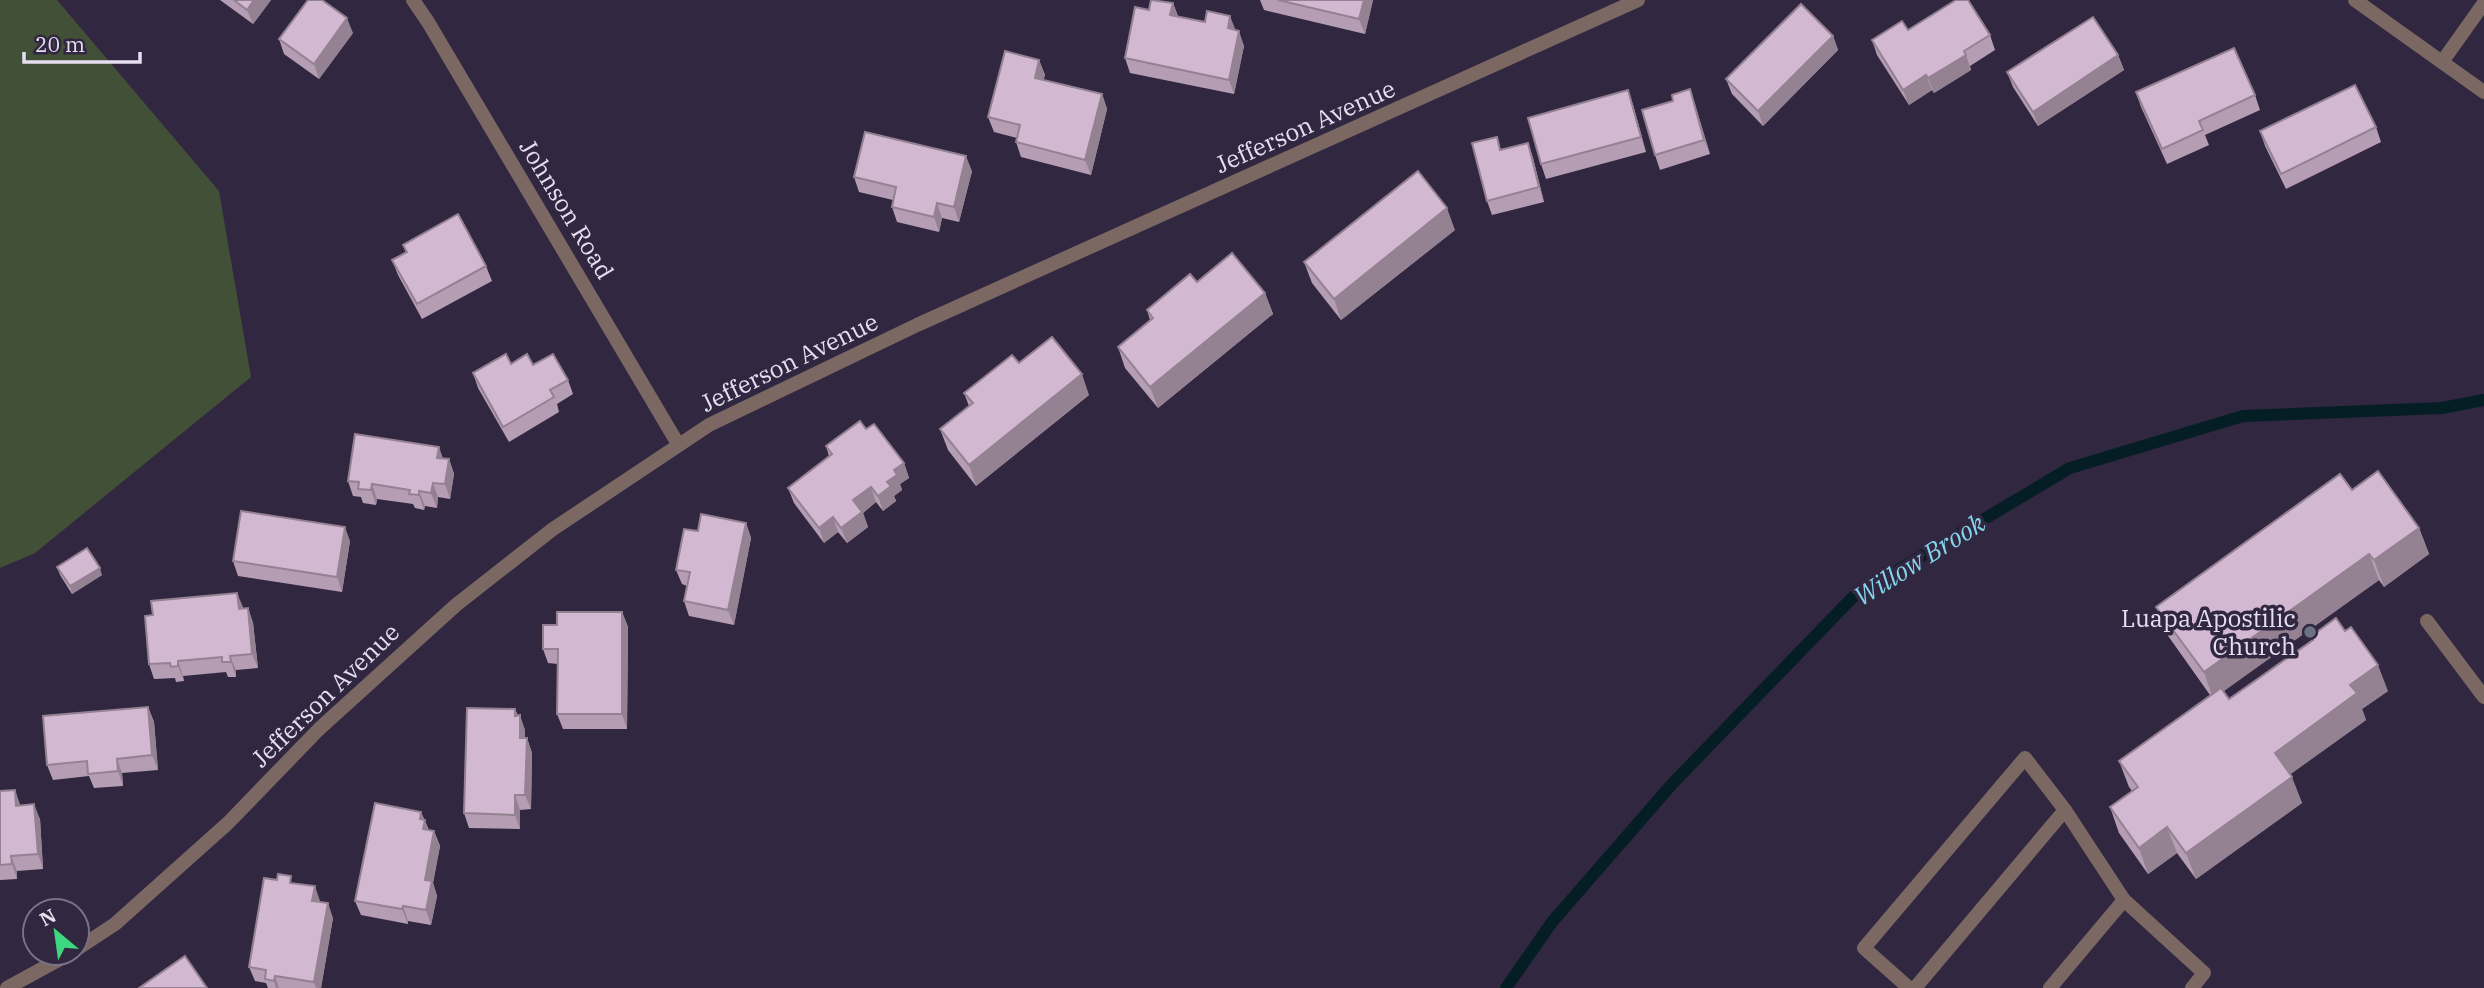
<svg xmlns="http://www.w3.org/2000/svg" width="2484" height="988" viewBox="0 0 2484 988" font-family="'IBM Plex Serif',serif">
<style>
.green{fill:#425037}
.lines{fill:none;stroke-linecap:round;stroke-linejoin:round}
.stream{stroke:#051e25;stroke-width:12}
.service{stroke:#7b6863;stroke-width:14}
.minor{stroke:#7b6863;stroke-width:14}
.wall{fill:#b59eb4}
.shaded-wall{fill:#948192}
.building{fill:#d3b8d1;stroke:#948192;stroke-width:2}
.worship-dot{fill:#6b7280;stroke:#312740;stroke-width:2.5}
.labels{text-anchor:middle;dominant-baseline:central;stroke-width:7;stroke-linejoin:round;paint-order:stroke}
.street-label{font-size:24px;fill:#e5dfef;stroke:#312740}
.poi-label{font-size:24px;fill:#e5dfef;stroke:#312740;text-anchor:end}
.water-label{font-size:26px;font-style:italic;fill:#84d5ec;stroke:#312740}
</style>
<rect width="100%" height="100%" fill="#312740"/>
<path class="green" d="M0,0H57L219,191L251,377L35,553L0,568Z"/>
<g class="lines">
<path class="stream" d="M1506,988L1552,922L1673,783L1853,597L2070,468L2243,416L2442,408L2484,400"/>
<g class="service">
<path d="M2442,62L2484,3"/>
<path d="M2427,621L2484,697"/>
<path d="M1909,988L1864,948L2025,758L2065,810L2124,900L2204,973L2192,988"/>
<path d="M1915,988L2065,810"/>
<path d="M2050,988L2124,900"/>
</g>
<g class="minor">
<path d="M413,0L428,22L678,444"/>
<path d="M2355,0L2484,92"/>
<path d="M77,949L115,924L228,823L319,729L456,605L553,529L709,425L917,325L1638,0"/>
<path d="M7,988L71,953"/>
</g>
</g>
<g class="wall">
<path d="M220,0H271L253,24Z"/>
<path d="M1260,0H1373L1365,34L1264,10Z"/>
<path d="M1173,3L1178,16L1235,30L1244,46L1234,94L1130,73L1125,58L1149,10Z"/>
<path d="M1908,30L1990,35L1995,50L1970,66L1971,70L1934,93L1932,90L1909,105L1877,55L1872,40Z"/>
<path d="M353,33L319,79L284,54L279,39Z"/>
<path d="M1833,36L1838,50L1763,126L1732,94L1726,79Z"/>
<path d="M2118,55L2124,70L2038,126L2013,87L2007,72Z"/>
<path d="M1039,60L1045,75L1043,80L1102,94L1107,109L1091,175L1021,157L1016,142L1017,138L994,132L988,117Z"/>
<path d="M1690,89L1710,154L1660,170L1655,155L1673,101Z"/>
<path d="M2136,92L2255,95L2260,110L2205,135L2209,145L2167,164L2141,107Z"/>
<path d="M1633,105L1646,152L1546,179L1541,164Z"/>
<path d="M2376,127L2381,142L2286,189L2265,146L2260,131Z"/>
<path d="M1528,143L1533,158L1544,202L1492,215L1487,201L1501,150Z"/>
<path d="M972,171L959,222L942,218L939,232L897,222L892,207L893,200L859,192L854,177Z"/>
<path d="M1455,230L1341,320L1312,283L1304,262Z"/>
<path d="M403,245L486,266L492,281L422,319L398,275L392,260L406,253Z"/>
<path d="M1197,282L1265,293L1273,314L1158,408L1125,368L1118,347L1150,320L1147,310Z"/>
<path d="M1019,363L1089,395L976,486L948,450L940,429L969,406L964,393Z"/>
<path d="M511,364L533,365L568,380L573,394L557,404L559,412L509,442L478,388L473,373Z"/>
<path d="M866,429L904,463L909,478L900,484L902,490L894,496L896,501L883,511L876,502L863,513L868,527L847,543L838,532L824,543L794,503L788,488L829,456L826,446Z"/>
<path d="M444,459H449L454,474L450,499L438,497L437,508L425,506L424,510L415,508L413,504L377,499L376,505L363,503L361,497L353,496L348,481Z"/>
<path d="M2352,490L2419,528L2429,554L2384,587L2379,580L2223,691L2229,699L2312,640L2310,637L2388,691L2362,709L2366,720L2290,774L2302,803L2196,879L2177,853L2148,874L2119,833L2110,807L2132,791L2129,787L2119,761L2210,695L2166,633L2156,607Z"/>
<path d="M746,523L751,538L734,625L689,616L684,601L687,586L682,584L676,570L698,531Z"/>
<path d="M350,541L342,592L238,576L233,561Z"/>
<path d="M57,567L102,575L72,594L60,575Z"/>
<path d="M243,608H248L253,623L258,668L236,670V677H228L226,672L183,676L184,681L176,682L175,678L154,679L149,664Z"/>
<path d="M622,612L628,627L627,729H563L557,714L558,664L548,663L543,649L557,625Z"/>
<path d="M148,707L154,722L158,770L122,773L123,786L94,788L89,776L53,780L47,765Z"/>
<path d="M515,709L525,730V738H527L532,753L531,809L520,810V829L469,828L464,813Z"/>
<path d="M0,791L40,819L43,869L17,871V879L0,880Z"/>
<path d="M421,812L429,830L434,831L440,846L433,883L437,896L431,925L408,921V924L361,915L355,901Z"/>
<path d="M294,883L320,901L333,918L321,988H268L266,983L255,981L249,967Z"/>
</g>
<g class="shaded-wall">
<path d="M254,0H271L253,24L247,10Z"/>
<path d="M1364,0H1373L1365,34L1359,19Z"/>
<path d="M1173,3L1178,18L1170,15Z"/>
<path d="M1230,16L1236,31L1228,28Z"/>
<path d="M347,18L353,33L319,79L314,64Z"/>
<path d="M1239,31L1244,46L1234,94L1229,80Z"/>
<path d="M1833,36L1838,50L1763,126L1758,111Z"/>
<path d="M1966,55L1971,70L1934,93L1928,78Z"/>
<path d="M2118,55L2124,70L2038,126L2033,112Z"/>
<path d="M1039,60L1045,75L1040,93L1035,78Z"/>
<path d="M1926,75L1932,90L1909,105L1903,90Z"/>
<path d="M1690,89L1695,104L1710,154L1704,140Z"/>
<path d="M1628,90L1633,105L1646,152L1641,137Z"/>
<path d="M1102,94L1107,109L1091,175L1085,160Z"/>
<path d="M1528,143L1533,158L1544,202L1539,187Z"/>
<path d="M966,156L972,171L959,222L954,207Z"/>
<path d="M937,203L942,218L939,232L934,217Z"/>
<path d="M1447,208L1455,230L1341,320L1334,299Z"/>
<path d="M1265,293L1273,314L1158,408L1150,387Z"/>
<path d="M1082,374L1089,395L976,486L969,465Z"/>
<path d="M439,447L444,461L437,458Z"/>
<path d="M449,459L454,474L450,499L445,484Z"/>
<path d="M904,463L909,478L900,484L902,490L894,496L896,501L883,511L878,496L894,470Z"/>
<path d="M433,483L438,497L437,508L431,493Z"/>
<path d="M372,484L377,499L376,505L371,490Z"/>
<path d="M871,487L876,502L863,513L868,527L847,543L841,528L853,500Z"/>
<path d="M419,491L425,506L424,510L419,495Z"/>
<path d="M833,517L838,532L824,543L819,528Z"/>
<path d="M746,523L751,538L734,625L728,610Z"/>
<path d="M345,527L350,541L342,592L337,577Z"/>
<path d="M2419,528L2429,554L2384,587L2374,560Z"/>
<path d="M2369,554L2379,580L2213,699L2204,672Z"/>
<path d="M100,568L102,575L72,594L70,586Z"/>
<path d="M237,593L243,607L244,623L239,609Z"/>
<path d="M248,608L253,623L258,668L252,654Z"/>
<path d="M622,612L628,627L627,729L622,714Z"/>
<path d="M230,656L236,670V677L231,662Z"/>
<path d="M178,661L183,676L184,681L178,666Z"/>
<path d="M2378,665L2388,691L2362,709L2366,720L2284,779L2275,753L2350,685Z"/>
<path d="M148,707L154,722L158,770L152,755Z"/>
<path d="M515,709L520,722V715L525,730V753L520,738L515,716Z"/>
<path d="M527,738L532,753L531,809L525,795Z"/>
<path d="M117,759L122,773L123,786L118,771Z"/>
<path d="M2292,777L2302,803L2196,879L2186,853Z"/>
<path d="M15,790L20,804L21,821L16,806Z"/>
<path d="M515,795L520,810V829L515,815Z"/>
<path d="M34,804L40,819L43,869L38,854Z"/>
<path d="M421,812L430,835L429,844L420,819Z"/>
<path d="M2167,827L2177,853L2148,874L2139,848Z"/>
<path d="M434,831L440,846L433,883L437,896L431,925L426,910L425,880Z"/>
<path d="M11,856L17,871V879L12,864Z"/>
<path d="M315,886L320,901L318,916L312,901Z"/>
<path d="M328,903L333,918L321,988H316L314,982Z"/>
<path d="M403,906L408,921V924L402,909Z"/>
<path d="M275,976L279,988H276L274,981Z"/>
</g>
<g class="building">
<path d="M234,0H254L247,10Z"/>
<path d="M308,0H322L347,18L314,64L279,39Z"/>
<path d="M1151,0L1173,3L1170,15L1205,22L1207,11L1230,16L1228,28L1239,31L1229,80L1125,58L1135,7L1149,10Z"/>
<path d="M1278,0H1364L1359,19Z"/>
<path d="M1956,0H1968L1990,35L1964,51L1966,55L1928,78L1926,75L1903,90L1872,40L1902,21L1908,30Z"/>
<path d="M1801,4L1833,36L1758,111L1726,79Z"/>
<path d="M2093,17L2118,55L2033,112L2007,72Z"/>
<path d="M2234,48L2255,95L2199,121L2203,130L2162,149L2136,92Z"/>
<path d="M1005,51L1039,60L1035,78L1102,94L1085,160L1016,142L1020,125L988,117Z"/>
<path d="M2355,85L2376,127L2281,174L2260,131Z"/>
<path d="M1690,89L1704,140L1655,155L1642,110L1673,101L1672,95Z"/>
<path d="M1628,90L1641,137L1541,164L1528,118Z"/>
<path d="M865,132L966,156L954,207L937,203L934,217L892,207L896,187L854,177Z"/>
<path d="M1497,137L1500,150L1528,143L1539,187L1487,201L1472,143Z"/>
<path d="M1418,171L1447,208L1334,299L1304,262Z"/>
<path d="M458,214L486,266L417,304L392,260L407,252L403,245Z"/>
<path d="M1232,253L1265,293L1150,387L1118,347L1153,318L1147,310L1190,274L1197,282Z"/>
<path d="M1052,337L1082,374L969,465L940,429L973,403L964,393L1012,355L1019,363Z"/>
<path d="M506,354L511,364L527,354L533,365L553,354L568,380L550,390L554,397L503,427L473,373Z"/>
<path d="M860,421L866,429L874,424L904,463L894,470L897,475L887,482L891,486L878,496L871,487L853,500L862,512L841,528L833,517L819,528L788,488L832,454L826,446Z"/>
<path d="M355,434L439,447L437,458L449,459L445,484L433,483L431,493L419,491V495L409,494L410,490L372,484L371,490L358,489L359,482L348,481Z"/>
<path d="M2378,471L2419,528L2374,560L2369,554L2204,672L2156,607L2340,474L2352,490Z"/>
<path d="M241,511L345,527L337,577L233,561Z"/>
<path d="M701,514L746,523L728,610L684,601L690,572L676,570L684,529L698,531Z"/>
<path d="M87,548L100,568L70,586L57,567Z"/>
<path d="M237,593L239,609L248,608L252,654L230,656L231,662H222V657L178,661V666L171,667L170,663L149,664L145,616L153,615L151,601Z"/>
<path d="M557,612H622V714H557L558,649H543V625H557Z"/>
<path d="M2336,618L2345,631L2351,627L2378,665L2350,685L2357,693L2275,753L2292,777L2186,853L2167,827L2139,848L2110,807L2138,787L2119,761L2221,688L2229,699L2313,640L2310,637Z"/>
<path d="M148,707L152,755L117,759L118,771L88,774L87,761L47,765L43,716Z"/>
<path d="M467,708L515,709V716L520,715V738H527L525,795H515V815L464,813Z"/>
<path d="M15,790L16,806L34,804L38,854L11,856L12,864L0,865V791Z"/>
<path d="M375,803L421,812L420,819L425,820L423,829L434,831L425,880L432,881L426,910L403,906L402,909L355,901Z"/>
<path d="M278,874L291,876L290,883L315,886L312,901L328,903L314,982L275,976L274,981L265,979L266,970L249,967L264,878L277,880Z"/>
<path d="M185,956L207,988H139Z"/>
</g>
<circle class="worship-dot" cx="2310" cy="632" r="7"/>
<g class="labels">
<g class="street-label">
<text transform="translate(1305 126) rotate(-24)">Jefferson Avenue</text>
<text transform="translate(567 209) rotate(59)">Johnson Road</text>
<text transform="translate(789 362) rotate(-26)">Jefferson Avenue</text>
<text transform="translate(325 695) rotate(-44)">Jefferson Avenue</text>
</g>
<g class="poi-label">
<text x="2296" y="618">Luapa Apostilic<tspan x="2296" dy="28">Church</tspan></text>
</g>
<g class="water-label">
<text transform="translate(1919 559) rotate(-32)">Willow Brook</text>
</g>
</g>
<g transform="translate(56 932) rotate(331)"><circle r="33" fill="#312740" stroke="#797186" stroke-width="2"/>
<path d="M0-5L12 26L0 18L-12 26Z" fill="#3cd77e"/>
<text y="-10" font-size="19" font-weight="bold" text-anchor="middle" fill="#e5dfef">N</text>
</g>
<path d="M24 52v10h116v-10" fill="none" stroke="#e5dfef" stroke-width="3.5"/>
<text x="35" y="52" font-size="21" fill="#e5dfef" stroke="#312740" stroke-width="5" paint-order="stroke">20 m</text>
</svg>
